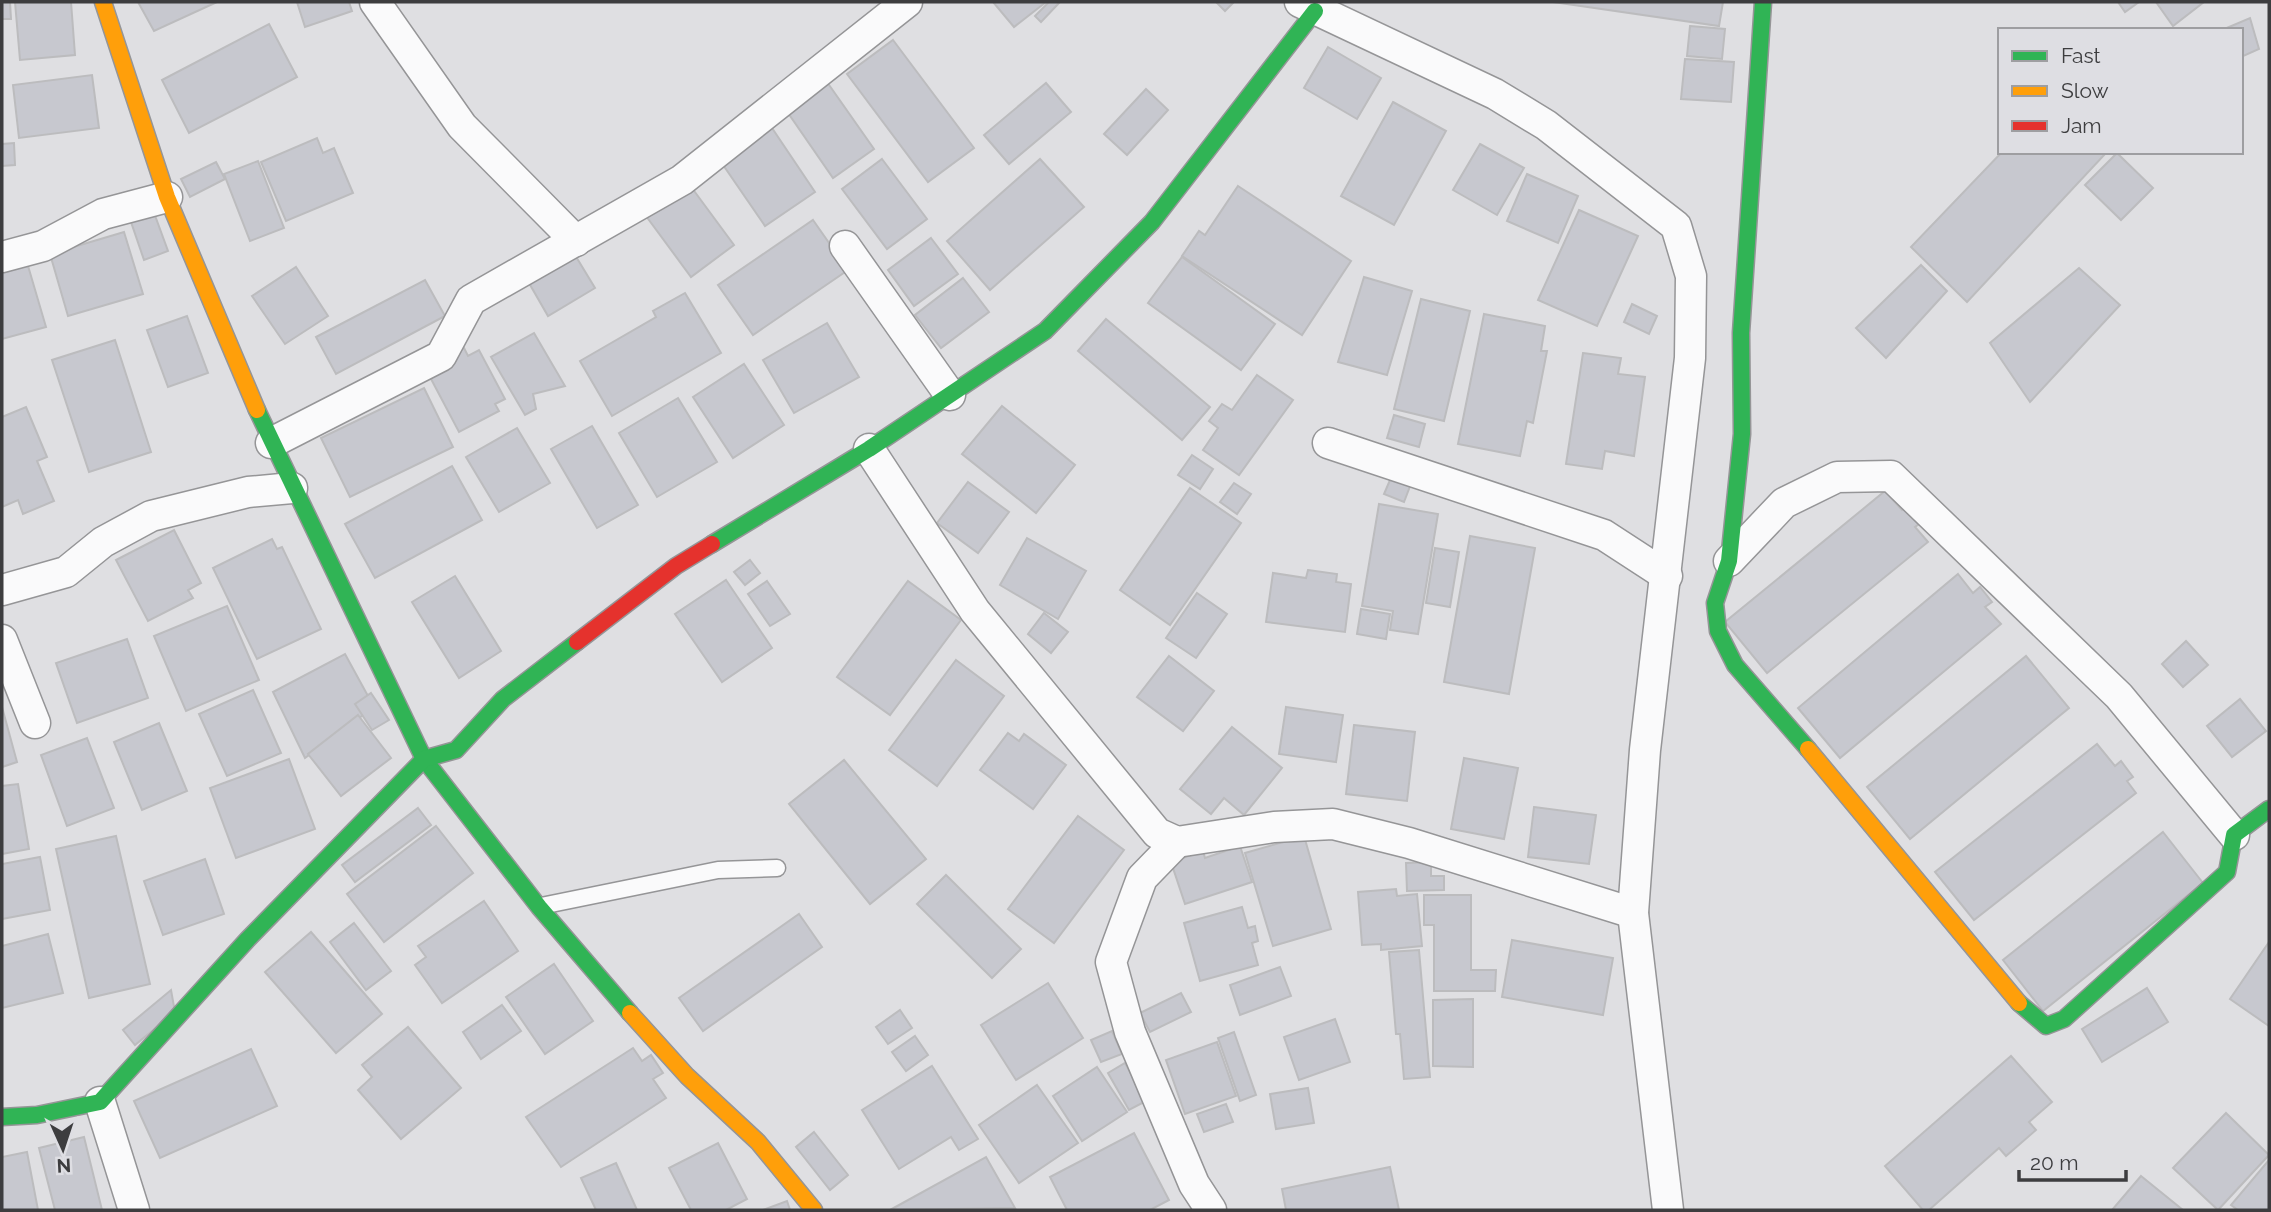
<svg xmlns="http://www.w3.org/2000/svg" width="2271" height="1212" viewBox="0 0 2271 1212" font-family="Raleway,sans-serif">
<style>
.building{fill:#c7c8cf;stroke:#bcbcbe;stroke-width:2}
.lines{fill:none;stroke-linecap:round;stroke-linejoin:round}
.lane-casing{stroke:#959597;stroke-width:19}
.street-casing{stroke:#959597;stroke-width:33}
.fast-casing{stroke:#959597;stroke-width:19}
.slow-casing{stroke:#959597;stroke-width:19}
.jam-casing{stroke:#959597;stroke-width:19}
.lane{stroke:#fafafb;stroke-width:16}
.street{stroke:#fafafb;stroke-width:30}
.fast{stroke:#30b455;stroke-width:16}
.slow{stroke:#ff9f0a;stroke-width:16}
.jam{stroke:#e5322d;stroke-width:16}
</style>
<rect width="100%" height="100%" fill="#dfdfe2"/>
<g class="building">
<path d="M2,2H10L11,19H2Z"/>
<path d="M15,2H71L75,55L20,60Z"/>
<path d="M138,2H217L154,31Z"/>
<path d="M297,2H349L352,11L305,27Z"/>
<path d="M993,2H1046L1014,27Z"/>
<path d="M1049,2H1060L1041,22L1035,16Z"/>
<path d="M1216,2H1234L1225,11Z"/>
<path d="M1553,2H1723L1719,26Z"/>
<path d="M2118,2H2139L2125,12Z"/>
<path d="M2156,2H2204L2173,26Z"/>
<path d="M2250,18L2259,49L2241,57V30H2222Z"/>
<path d="M269,24L297,77L189,133L162,80Z"/>
<path d="M1690,26L1725,29L1722,59L1687,56Z"/>
<path d="M893,40L974,148L928,182L847,74Z"/>
<path d="M1328,47L1381,78L1357,119L1304,88Z"/>
<path d="M1685,59L1734,62L1731,102L1681,99Z"/>
<path d="M92,75L99,128L19,138L13,85Z"/>
<path d="M827,82L874,149L833,178L786,110Z"/>
<path d="M1046,83L1071,112L1009,164L984,135Z"/>
<path d="M1146,89L1168,110L1127,155L1104,134Z"/>
<path d="M1393,102L1446,131L1394,225L1341,196Z"/>
<path d="M770,125L815,192L765,226L719,159Z"/>
<path d="M317,138L323,153L334,148L353,193L286,221L261,162Z"/>
<path d="M14,143L15,165L2,166V144Z"/>
<path d="M1480,144L1524,168L1497,215L1453,190Z"/>
<path d="M2002,152L2106,153L1967,302L1911,247Z"/>
<path d="M2117,153L2153,188L2121,220L2085,185Z"/>
<path d="M882,159L927,219L887,249L842,189Z"/>
<path d="M1040,159L1084,207L990,290L947,241Z"/>
<path d="M258,161L284,228L250,241L224,174Z"/>
<path d="M216,162L225,179L190,197L181,179Z"/>
<path d="M1527,174L1578,196L1558,243L1507,221Z"/>
<path d="M689,184L734,245L691,277L646,216Z"/>
<path d="M1238,186L1351,261L1302,335L1182,256L1199,231L1205,235Z"/>
<path d="M153,210L168,251L144,260L130,219Z"/>
<path d="M1579,210L1638,236L1597,326L1538,300Z"/>
<path d="M813,220L848,270L753,335L718,285Z"/>
<path d="M124,232L143,294L68,316L50,254Z"/>
<path d="M931,238L958,274L914,306L888,270Z"/>
<path d="M575,255L595,288L548,316L529,283Z"/>
<path d="M1182,257L1275,324L1241,370L1148,303Z"/>
<path d="M26,259L46,327L2,339V265Z"/>
<path d="M1921,265L1947,291L1886,358L1856,328Z"/>
<path d="M296,267L328,316L285,344L252,296Z"/>
<path d="M2079,268L2120,305L2030,402L1990,343Z"/>
<path d="M1364,277L1412,291L1387,375L1338,362Z"/>
<path d="M963,278L989,312L941,348L915,315Z"/>
<path d="M425,280L445,316L336,374L316,337Z"/>
<path d="M685,293L721,353L612,416L580,361L656,317L653,311Z"/>
<path d="M1421,299L1470,311L1444,421L1394,409Z"/>
<path d="M1632,304L1657,316L1649,334L1624,322Z"/>
<path d="M1484,314L1545,326L1541,351H1547L1533,423L1527,421L1520,456L1458,444Z"/>
<path d="M187,316L208,373L168,387L147,330Z"/>
<path d="M1106,319L1210,407L1182,440L1078,351Z"/>
<path d="M827,323L859,377L794,413L763,360Z"/>
<path d="M534,333L565,386L533,394L536,409L525,415L491,357Z"/>
<path d="M115,340L151,452L89,472L52,360Z"/>
<path d="M464,348L468,356L479,350L505,399L495,404L499,411L459,432L430,377L442,360Z"/>
<path d="M1583,353L1621,358L1618,374L1645,377L1634,456L1605,451L1602,469L1566,464Z"/>
<path d="M744,364L784,425L733,458L693,397Z"/>
<path d="M1257,375L1293,400L1239,475L1203,450L1218,428L1209,421L1222,404L1232,410Z"/>
<path d="M424,388L453,447L350,497L321,438Z"/>
<path d="M678,398L717,462L657,497L619,433Z"/>
<path d="M1002,406L1075,465L1036,513L962,454Z"/>
<path d="M26,407L47,457L37,461L54,501L23,514L18,500L2,507V417Z"/>
<path d="M1394,415L1425,424L1419,447L1387,438Z"/>
<path d="M592,426L638,505L597,528L551,449Z"/>
<path d="M517,428L550,483L499,512L466,457Z"/>
<path d="M1192,455L1213,469L1200,489L1178,475Z"/>
<path d="M452,466L482,520L375,578L345,524Z"/>
<path d="M1393,473L1412,481L1404,502L1384,494Z"/>
<path d="M968,482L1009,512L978,553L937,523Z"/>
<path d="M1234,483L1251,494L1237,514L1220,502Z"/>
<path d="M1190,488L1241,523L1170,625L1120,590Z"/>
<path d="M1885,491L1902,510L1908,506L1922,522L1915,527L1928,542L1767,673L1725,622Z"/>
<path d="M1379,504L1438,514L1418,634L1390,630L1393,611L1362,606Z"/>
<path d="M174,530L201,583L188,590L193,598L148,621L116,560Z"/>
<path d="M1470,536L1535,548L1509,694L1444,682Z"/>
<path d="M1027,538L1086,571L1058,619L1000,585Z"/>
<path d="M272,539L277,549L282,547L321,629L257,659L213,568Z"/>
<path d="M1435,548L1459,552L1450,607L1426,603Z"/>
<path d="M750,560L760,573L745,585L734,572Z"/>
<path d="M1308,570L1337,574L1336,582L1351,584L1345,632L1266,622L1273,573L1306,578Z"/>
<path d="M1958,574L1973,593L1980,587L1992,602L1985,607L2001,624L1840,758L1798,708Z"/>
<path d="M455,576L501,651L459,678L412,602Z"/>
<path d="M726,580L772,648L722,682L675,614Z"/>
<path d="M767,581L790,614L770,626L748,594Z"/>
<path d="M908,581L961,620L890,715L837,677Z"/>
<path d="M1197,593L1227,614L1196,658L1166,638Z"/>
<path d="M227,606L259,680L186,711L154,636Z"/>
<path d="M1361,609L1390,614L1386,639L1357,634Z"/>
<path d="M1044,613L1068,632L1051,653L1028,634Z"/>
<path d="M127,639L148,698L77,723L56,663Z"/>
<path d="M2186,641L2208,665L2183,687L2162,664Z"/>
<path d="M345,654L374,707L305,758L273,692Z"/>
<path d="M1169,656L1214,691L1183,731L1137,697Z"/>
<path d="M2026,656L2069,708L1910,839L1867,787Z"/>
<path d="M956,660L1004,696L937,786L889,750Z"/>
<path d="M253,690L281,753L227,776L199,714Z"/>
<path d="M371,693L389,720L372,730L355,704Z"/>
<path d="M2240,699L2266,731L2232,757L2207,726Z"/>
<path d="M2,707L17,762L2,767Z"/>
<path d="M1286,707L1343,715L1336,762L1279,754Z"/>
<path d="M358,715L391,758L341,796L308,754Z"/>
<path d="M159,723L187,791L142,810L114,742Z"/>
<path d="M1354,725L1415,732L1407,801L1346,794Z"/>
<path d="M1232,727L1282,768L1244,815L1224,798L1211,814L1180,789Z"/>
<path d="M1008,733L1019,741L1024,734L1066,765L1033,809L980,770Z"/>
<path d="M87,738L114,808L67,826L41,755Z"/>
<path d="M2097,744L2115,766L2121,761L2133,777L2127,781L2136,793L1974,920L1935,872Z"/>
<path d="M1464,758L1518,768L1504,839L1451,829Z"/>
<path d="M289,759L315,829L236,858L210,788Z"/>
<path d="M844,760L926,859L870,904L789,804Z"/>
<path d="M18,784L29,849L2,854V786Z"/>
<path d="M1534,807L1596,815L1589,864L1528,857Z"/>
<path d="M418,808L431,825L355,882L342,865Z"/>
<path d="M1078,816L1124,850L1054,943L1008,909Z"/>
<path d="M436,826L473,873L384,942L347,894Z"/>
<path d="M2163,832L2203,883L2043,1011L2003,960Z"/>
<path d="M116,836L150,984L89,998L56,849Z"/>
<path d="M1304,836L1331,929L1273,946L1245,853Z"/>
<path d="M1240,846L1252,882L1185,904L1171,862L1203,851L1205,858Z"/>
<path d="M40,857L50,910L2,919V864Z"/>
<path d="M205,859L224,914L163,935L144,881Z"/>
<path d="M1431,862V876H1444V890L1407,891L1406,863Z"/>
<path d="M946,875L1021,949L992,978L917,904Z"/>
<path d="M1396,889L1397,896L1417,894L1422,946L1381,950V944L1362,945L1358,892Z"/>
<path d="M1424,895H1471V970H1496L1495,991H1434V925H1424Z"/>
<path d="M484,901L518,951L442,1003L415,965L426,957L418,946Z"/>
<path d="M1242,907L1248,928L1255,926L1258,941L1252,943L1258,965L1200,981L1184,923Z"/>
<path d="M799,914L822,947L703,1031L679,998Z"/>
<path d="M354,923L391,971L366,990L330,942Z"/>
<path d="M311,932L382,1014L336,1053L265,972Z"/>
<path d="M48,934L63,993L2,1008V946Z"/>
<path d="M1512,940L1613,958L1603,1015L1502,997Z"/>
<path d="M2269,942V1026L2230,999Z"/>
<path d="M1419,950L1430,1077L1404,1079L1400,1034H1396L1389,952Z"/>
<path d="M554,964L593,1021L545,1054L506,997Z"/>
<path d="M1280,967L1291,996L1240,1015L1230,985Z"/>
<path d="M1048,983L1083,1038L1016,1080L981,1025Z"/>
<path d="M2147,988L2168,1022L2102,1062L2082,1029Z"/>
<path d="M171,990L175,1012L135,1045L123,1030Z"/>
<path d="M1181,993L1191,1012L1150,1032L1140,1013Z"/>
<path d="M1473,999V1067L1433,1066V1000Z"/>
<path d="M502,1005L521,1031L481,1059L463,1032Z"/>
<path d="M900,1010L912,1028L888,1044L876,1027Z"/>
<path d="M1335,1019L1350,1062L1299,1080L1284,1037Z"/>
<path d="M408,1027L461,1088L401,1139L358,1090L372,1077L362,1065Z"/>
<path d="M1112,1031L1122,1054L1101,1062L1091,1040Z"/>
<path d="M1234,1032L1256,1095L1240,1101L1218,1038Z"/>
<path d="M915,1036L928,1055L906,1071L892,1052Z"/>
<path d="M1217,1042L1236,1096L1185,1114L1166,1060Z"/>
<path d="M633,1048L642,1061L651,1055L663,1073L653,1079L666,1098L561,1167L526,1117Z"/>
<path d="M251,1049L277,1106L160,1158L134,1101Z"/>
<path d="M2011,1056L2052,1102L2029,1122L2036,1130L2006,1156L1999,1148L1929,1210H1923L1885,1166Z"/>
<path d="M1125,1063L1146,1101L1129,1110L1108,1073Z"/>
<path d="M932,1066L978,1139L959,1150L951,1137L899,1169L862,1110Z"/>
<path d="M1097,1067L1127,1112L1082,1141L1053,1096Z"/>
<path d="M1037,1085L1078,1143L1019,1183L979,1125Z"/>
<path d="M1308,1088L1314,1123L1276,1129L1270,1094Z"/>
<path d="M1226,1104L1233,1122L1204,1132L1197,1114Z"/>
<path d="M2226,1113L2269,1155L2218,1210L2173,1168Z"/>
<path d="M814,1132L848,1175L830,1190L796,1147Z"/>
<path d="M1134,1133L1169,1200L1150,1210H1067L1050,1177Z"/>
<path d="M84,1137L102,1210H55L39,1148Z"/>
<path d="M718,1143L747,1199L726,1210H691L669,1168Z"/>
<path d="M27,1152L38,1210H2V1157Z"/>
<path d="M986,1157L1015,1208L890,1210Z"/>
<path d="M2269,1160V1210H2238L2231,1205Z"/>
<path d="M616,1163L637,1210H596L581,1178Z"/>
<path d="M1390,1167L1399,1210H1286L1282,1189Z"/>
<path d="M2141,1176L2183,1210H2112Z"/>
<path d="M787,1201L790,1210H763Z"/>
</g>
<g class="lines">
<defs>
<path id="lane" d="M541,906L718,870L777,868"/>
<g id="street">
<path d="M375,2L462,126L576,241"/>
<path d="M1300,2L1495,94L1546,125L1676,226L1691,276L1690,358L1645,750L1633,913L1668,1210"/>
<path d="M845,246L950,395"/>
<path d="M2,257L43,246L103,214L167,197"/>
<path d="M271,443L441,356L471,300L682,180L907,2"/>
<path d="M1328,443L1604,535L1667,576"/>
<path d="M869,449L975,611L1157,833L1177,842L1274,827L1333,824L1409,843L1633,913"/>
<path d="M1729,561L1784,503L1837,477L1891,476L2119,696L2234,835"/>
<path d="M2,590L66,572L103,542L151,516L248,492L292,488"/>
<path d="M2,640L35,723"/>
<path d="M1177,842L1142,878L1111,962L1130,1032L1194,1184L1211,1210"/>
<path d="M100,1102L134,1210"/>
</g>
<g id="fast">
<path d="M1763,2L1741,333L1742,434L1729,561L1715,603L1718,631L1735,665L1808,749"/>
<path d="M257,410L424,759L539,907L630,1013"/>
<path d="M712,544L869,449L1045,331L1152,222L1315,11"/>
<path d="M2019,1003L2046,1026L2064,1019L2227,872L2234,835L2269,809"/>
<path d="M2,1117L37,1115L100,1102L248,939L424,759L456,750L503,699L577,642"/>
</g>
<g id="slow">
<path d="M103,2L167,197L257,410"/>
<path d="M1808,749L2019,1003"/>
<path d="M630,1013L687,1076L758,1142L814,1210"/>
</g>
<path id="jam" d="M577,642L676,566L712,544"/>
</defs>
<use href="#lane" class="lane-casing"/>
<use href="#street" class="street-casing"/>
<use href="#fast" class="fast-casing"/>
<use href="#slow" class="slow-casing"/>
<use href="#jam" class="jam-casing"/>
<use href="#lane" class="lane"/>
<use href="#street" class="street"/>
<use href="#fast" class="fast"/>
<use href="#slow" class="slow"/>
<use href="#jam" class="jam"/>
</g>
<rect width="2271" height="1212" fill="none" stroke="#3d3d3f" stroke-width="7"/>
<rect x="1998" y="28" width="245" height="126" fill="#dedee3" stroke="#9e9ea1" stroke-width="2"/>
<rect x="2012" y="51" width="35" height="10" fill="#30b455" stroke="#9e9ea1" stroke-width="2"/>
<text x="2061" y="63" font-size="21" fill="#3d3d3f">Fast</text>
<rect x="2012" y="86" width="35" height="10" fill="#ff9f0a" stroke="#9e9ea1" stroke-width="2"/>
<text x="2061" y="98" font-size="21" fill="#3d3d3f">Slow</text>
<rect x="2012" y="121" width="35" height="10" fill="#e5322d" stroke="#9e9ea1" stroke-width="2"/>
<text x="2061" y="133" font-size="21" fill="#3d3d3f">Jam</text>
<g transform="translate(63 1149) rotate(177)" stroke="#dedee3" stroke-width="5" paint-order="stroke">
<path d="M0-5L12 26L0 18L-12 26Z" fill="#3d3d3f"/>
<text y="-10" font-size="19" font-weight="bold" text-anchor="middle" fill="#3d3d3f">N</text>
</g>
<path d="M2019 1170v10h107v-10" fill="none" stroke="#3d3d3f" stroke-width="3.5"/>
<text x="2030" y="1170" font-size="21" fill="#3d3d3f" stroke="#dedee3" stroke-width="5" paint-order="stroke">20 m</text>
</svg>
